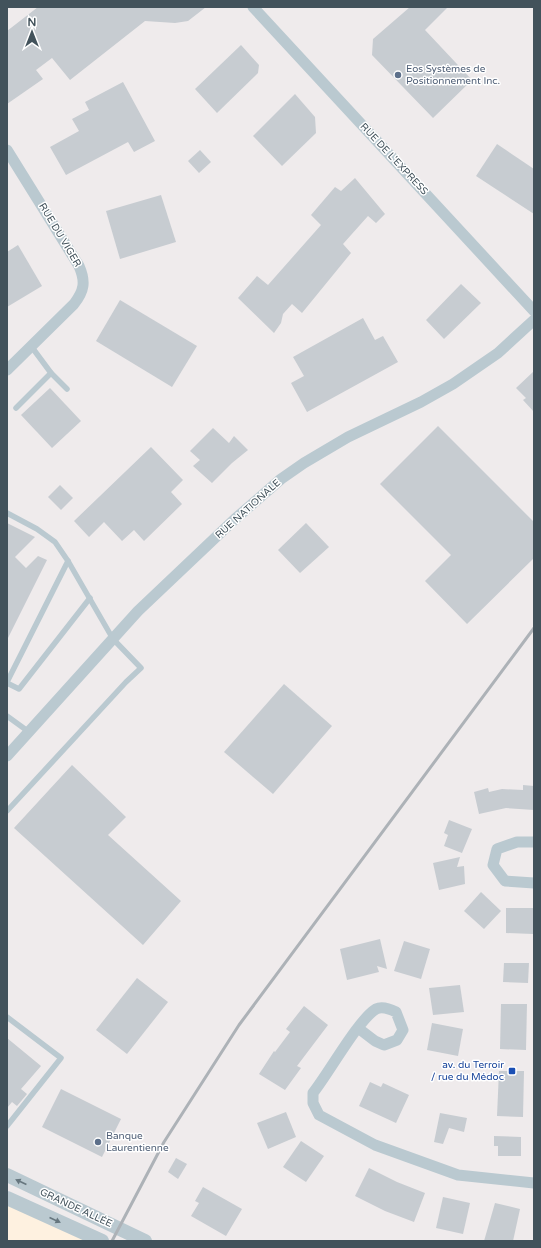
<svg xmlns="http://www.w3.org/2000/svg" width="541" height="1248" viewBox="0 0 541 1248" font-family="'Varela Round',sans-serif">
<style>
.commercial{fill:#fef1e0}
.building{fill:#c7ccd1}
.lines{fill:none;stroke-linecap:round;stroke-linejoin:round}
.service{stroke:#bac9d0;stroke-width:5.5}
.minor{stroke:#bac9d0;stroke-width:11}
.tertiary{stroke:#bac9d0;stroke-width:14}
.rail{stroke:#adb2b7;stroke-width:3}
.oneway{fill:#66767e}
.service-dot{fill:#5c6f8a;stroke:#fff;stroke-width:1.5}
.transit-dot{fill:#1a4fb4;stroke:#fff;stroke-width:1.5}
.labels{text-anchor:middle;dominant-baseline:central;stroke-width:3;stroke-linejoin:round;paint-order:stroke}
.service-label{font-size:10px;fill:#4e5e75;stroke:#fff;text-anchor:start}
.street-label{font-size:10px;fill:#42525b;stroke:#fff}
.transit-label{font-size:10px;fill:#164399;stroke:#fff;text-anchor:end}
</style>
<rect width="100%" height="100%" fill="#efebec"/>
<path class="commercial" d="M7,1196L102,1241H7Z"/>
<g class="building">
<path d="M38,7H206L188,21L175,23L145,21L70,80L52,58L36,70L43,79L7,104V31Z"/>
<path d="M410,7H448L425,30L472,80L433,118L372,55L373,39Z"/>
<path d="M241,45L259,65L258,73L217,113L195,89Z"/>
<path d="M123,82L155,141L134,152L128,142L66,175L50,147L79,131L72,119L89,110L85,102Z"/>
<path d="M295,94L315,117L316,133L282,166L253,136Z"/>
<path d="M497,144L534,169V214L476,176Z"/>
<path d="M200,150L211,162L199,173L188,161Z"/>
<path d="M355,178L385,214L376,223L368,216L343,244L351,253L302,313L292,304L283,314L281,323L274,333L238,298L257,276L268,285L321,225L311,215L335,187L341,191Z"/>
<path d="M161,195L176,242L120,259L106,211Z"/>
<path d="M18,245L42,286L7,307V252Z"/>
<path d="M461,284L481,303L444,339L426,320Z"/>
<path d="M120,300L197,346L172,387L96,341Z"/>
<path d="M363,318L375,340L383,336L398,362L307,412L291,383L304,376L293,357Z"/>
<path d="M534,371V412L523,400L526,398L516,388Z"/>
<path d="M50,388L81,421L52,448L21,415Z"/>
<path d="M438,426L534,522V558L467,624L425,581L451,555L380,484Z"/>
<path d="M213,428L229,443L234,436L248,450L232,463L212,483L193,466L200,460L190,451Z"/>
<path d="M151,447L183,480L171,492L182,504L144,541L134,530L122,541L104,522L89,537L74,521Z"/>
<path d="M60,485L73,498L61,510L48,497Z"/>
<path d="M7,523L35,537L15,557L26,568L38,556L47,560L7,640Z"/>
<path d="M306,523L329,547L300,573L278,550Z"/>
<path d="M284,684L332,726L273,794L224,752Z"/>
<path d="M72,765L126,817L108,835L181,901L143,945L14,828Z"/>
<path d="M523,785L534,786V810L506,808L479,814L474,792L488,788L489,792L502,789L523,790Z"/>
<path d="M449,820L472,829L462,853L444,846L448,835L444,833Z"/>
<path d="M460,857L457,867L464,866L465,884L439,890L433,863Z"/>
<path d="M481,892L501,911L484,929L464,911Z"/>
<path d="M506,908H534L533,934L506,933Z"/>
<path d="M380,939L387,969L377,966L379,972L347,980L340,949Z"/>
<path d="M404,941L430,949L421,979L394,971Z"/>
<path d="M504,963H529L528,983L503,982Z"/>
<path d="M137,978L168,1002L127,1054L96,1030Z"/>
<path d="M460,985L464,1012L433,1015L429,988Z"/>
<path d="M501,1004H527L526,1050L500,1049Z"/>
<path d="M304,1006L328,1025L297,1066L301,1068L285,1090L259,1074L274,1051L275,1052L290,1032L286,1029Z"/>
<path d="M432,1023L463,1029L458,1056L427,1050Z"/>
<path d="M7,1038L41,1066L21,1089L27,1094L17,1106L12,1102L7,1108Z"/>
<path d="M499,1071H524L523,1117L497,1116Z"/>
<path d="M370,1082L381,1087L383,1083L409,1095L396,1123L359,1106Z"/>
<path d="M61,1089L121,1119L102,1157L42,1127Z"/>
<path d="M286,1112L296,1137L268,1149L257,1123Z"/>
<path d="M440,1113L467,1118L464,1132L449,1128L443,1144L434,1142Z"/>
<path d="M494,1136L521,1137V1156H498V1146H494Z"/>
<path d="M301,1141L324,1156L306,1182L283,1167Z"/>
<path d="M176,1158L187,1164L178,1179L168,1172Z"/>
<path d="M369,1168L397,1182L425,1193L414,1222L385,1211L355,1196Z"/>
<path d="M203,1187L242,1209L226,1236L191,1216L199,1203L195,1201Z"/>
<path d="M443,1197L470,1203L463,1234L436,1228Z"/>
<path d="M495,1203L520,1209L513,1241H484Z"/>
</g>
<g class="lines">
<g class="service">
<path d="M51,373L67,389"/>
<path d="M16,408L51,373L31,346"/>
<path d="M7,513L37,529L55,542L68,561L113,639L141,668L126,682L7,811"/>
<path d="M7,682L68,561"/>
<path d="M7,683L19,689L90,598"/>
<path d="M7,716L29,732"/>
<path d="M7,1017L61,1058L7,1126"/>
</g>
<g class="minor">
<path d="M253,7L534,311"/>
<path d="M7,150L79,266C86,282 84,291 74,304L7,370"/>
<path d="M7,756L138,611L235,519L281,479L304,463L348,437L421,402L453,384L498,353L534,320"/>
<path d="M534,842H517L497,849L493,865L505,881L534,883"/>
<path d="M358,1028L375,1041L384,1045L397,1040L403,1030L396,1012C390,1009 382,1006 376,1009C358,1020 329,1073 313,1093V1103L319,1115L375,1145L458,1175L534,1183"/>
</g>
<g class="tertiary">
<path d="M7,1175L145,1241"/>
<path d="M7,1198L102,1241"/>
</g>
<path class="rail" d="M112,1241L164,1142L239,1025L534,628"/>
</g>
<defs><path id="oneway-solid" d="M-6-.8H1V-3.2L6.5 0L1 3.2V.8H-6Z"/></defs>
<g class="oneway">
<use href="#oneway-solid" transform="translate(21 1182) rotate(-155)"/>
<use href="#oneway-solid" transform="translate(55 1220) rotate(24)"/>
</g>
<g class="service-dot">
<circle cx="398" cy="75" r="4"/>
<circle cx="98" cy="1142" r="4"/>
</g>
<rect class="transit-dot" x="508" y="1067" width="8" height="8" rx="2"/>
<g class="labels">
<g class="service-label">
<text x="406" y="69">Eos Systèmes de<tspan x="406" dy="12">Positionnement Inc.</tspan></text>
<text x="106" y="1136">Banque<tspan x="106" dy="12">Laurentienne</tspan></text>
</g>
<g class="street-label">
<text transform="translate(394 159) rotate(47)">RUE DE L'EXPRESS</text>
<text transform="translate(60 235) rotate(59)">RUE DU VIGER</text>
<text transform="translate(248 509) rotate(-42)">RUE NATIONALE</text>
<text transform="translate(76 1208) rotate(25)">GRANDE ALLÉE</text>
</g>
<g class="transit-label">
<text x="504" y="1065">av. du Terroir<tspan x="504" dy="12">/ rue du Médoc</tspan></text>
</g>
</g>
<rect width="541" height="1248" fill="none" stroke="#42525b" stroke-width="16"/>
<g transform="translate(32 32)" stroke="#ffffff" stroke-width="3" paint-order="stroke">
<path d="M0-3L7 15L0 10L-7 15Z" fill="#42525b"/>
<text y="-6" font-size="11" font-weight="bold" text-anchor="middle" fill="#42525b">N</text>
</g>
</svg>
